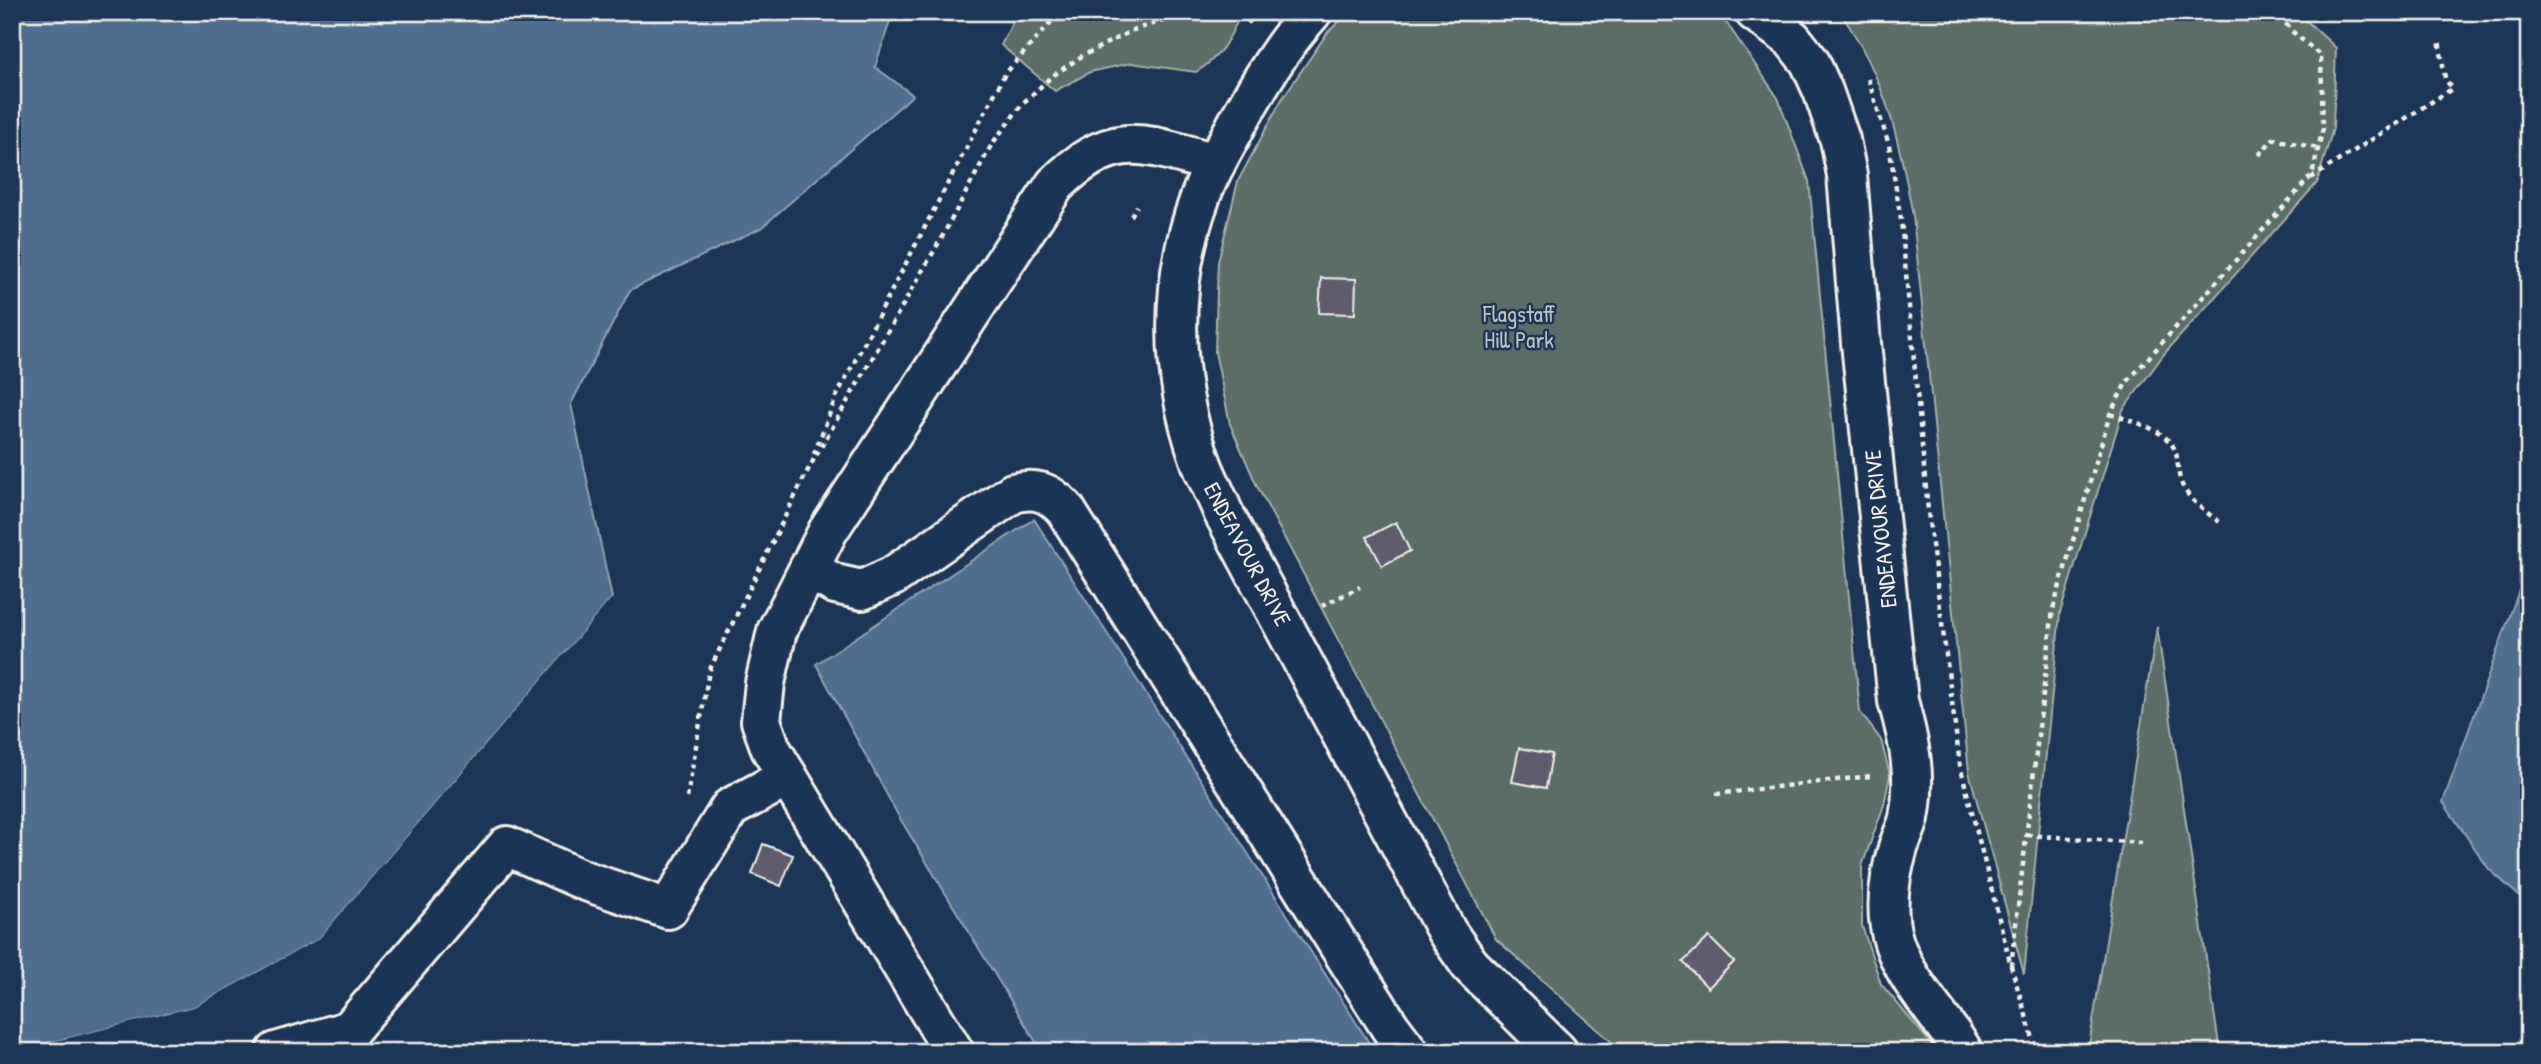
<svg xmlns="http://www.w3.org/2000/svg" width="2541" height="1064" viewBox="0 0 2541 1064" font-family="'Patrick Hand',sans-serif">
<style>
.green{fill:#5a6d69;stroke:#a7afa8;stroke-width:2}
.water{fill:#4f6d8f;stroke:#91a2b3;stroke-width:2}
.pier{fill:#1d3557}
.building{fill:#605c6f;stroke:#f4f1e8;stroke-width:2}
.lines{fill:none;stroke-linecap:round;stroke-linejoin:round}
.minor-casing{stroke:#f4f1e8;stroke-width:44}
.path{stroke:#f4f1e8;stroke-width:4.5;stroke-dasharray:5 5;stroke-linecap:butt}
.minor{stroke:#1d3557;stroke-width:38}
.labels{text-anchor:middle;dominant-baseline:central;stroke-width:5;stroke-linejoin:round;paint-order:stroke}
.park-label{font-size:23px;fill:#bec3bc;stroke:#1d3557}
.street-label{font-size:23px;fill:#f4f1e8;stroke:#1d3557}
</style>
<rect width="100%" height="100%" fill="#1d3557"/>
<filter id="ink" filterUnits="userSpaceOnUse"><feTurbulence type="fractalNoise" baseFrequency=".0143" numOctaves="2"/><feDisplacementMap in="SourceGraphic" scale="14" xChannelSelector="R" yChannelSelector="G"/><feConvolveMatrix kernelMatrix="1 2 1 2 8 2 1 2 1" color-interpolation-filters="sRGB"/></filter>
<g filter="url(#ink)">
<g class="green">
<path d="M1018,12H1242C1229,39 1222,56 1196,72L1131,63L1090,72L1055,91L1001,45Z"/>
<path d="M1349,12H1713L1728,25L1778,98L1809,181L1860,712L1881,740L1890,775L1884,805L1862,866V926L1881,984L1938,1052H1623L1496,939L1257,486L1230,424L1215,352L1218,262L1238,181L1282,99L1328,32Z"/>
<path d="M1840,12H2297L2336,48L2333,128L2317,183L2164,354L2123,410L2060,613L2024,974L1969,772L1913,216C1899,138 1886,79 1840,12Z"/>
<path d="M2157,627L2220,1052H2088Z"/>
</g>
<g class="water">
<path d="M12,12H893L875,67L913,95L761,228L630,290L571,404L612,598L319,939L194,1007L12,1052Z"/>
<path d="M1034,519L1375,1052H1042L899,817L816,664Z"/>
<path d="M2529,562V905L2489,869L2443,802Z"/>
</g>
<path class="pier" d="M612,598L611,605L321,942L195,1010L26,1052H12L194,1007L319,939Z"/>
<g class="building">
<path d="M1321,278L1356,279L1355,314L1319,313Z"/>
<path d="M1396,522L1410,551L1382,566L1367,537Z"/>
<path d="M1519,748L1552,754L1546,788L1512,782Z"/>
<path d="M763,844L793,855L781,886L752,874Z"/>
<path d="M1709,937L1734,962L1708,988L1683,962Z"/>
</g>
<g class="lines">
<defs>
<g id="minor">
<path d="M1312,12C1282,45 1259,84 1238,122C1225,147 1209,172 1200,198C1169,281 1170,375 1200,459C1206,477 1216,494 1223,512L1447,932L1470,965L1558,1052"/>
<path d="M1755,12L1792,39L1810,62L1823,91L1840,140L1847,175L1861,343L1898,701C1909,740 1917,777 1909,818C1907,828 1901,838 1898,848C1889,878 1884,913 1894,943C1908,985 1941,1015 1963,1052"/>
<path d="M809,569L835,584L862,590L893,576L1013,493C1036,487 1049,492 1065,509L1390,1027L1409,1052"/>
<path d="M276,1052L350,1030"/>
<path d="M331,1052L507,846L583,880L668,909L730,808L788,777"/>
<path d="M954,1052L771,749L761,721L765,683L777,631L828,531L1055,185C1115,126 1144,144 1216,163"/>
</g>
</defs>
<use href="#minor" class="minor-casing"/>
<g class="path">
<path d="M1868,79L1889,145L1901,220L1929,521L1960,765L2011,966L2037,1052"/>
<path d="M2259,155L2273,139L2318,148"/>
<path d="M2311,178L2452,89L2445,78L2439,40"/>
<path d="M1131,216L1137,206"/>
<path d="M2110,414C2131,421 2155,426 2170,442C2180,454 2176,465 2180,479C2185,498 2206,512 2221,523"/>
<path d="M814,454L836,397L1005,74L1060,12"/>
<path d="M1322,606L1360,587"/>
<path d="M1716,794L1871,776"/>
<path d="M687,798L709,671L809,468L942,237L992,144L1023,103L1051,77L1082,56L1133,30L1169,19L1204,15H1240L1251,23"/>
<path d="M2027,835L2142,843"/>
<path d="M2011,966L2053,609L2110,414L2126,383L2312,175L2323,128L2321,56L2293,32L2276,12"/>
</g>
<use href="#minor" class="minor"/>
</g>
</g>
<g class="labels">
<g class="park-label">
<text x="1519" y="313">Flagstaff<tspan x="1519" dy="26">Hill Park</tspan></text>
</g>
<g class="street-label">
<text transform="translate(1880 529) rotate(-96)">ENDEAVOUR DRIVE</text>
<text transform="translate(1248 554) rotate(62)">ENDEAVOUR DRIVE</text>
</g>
</g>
<rect width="2541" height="1064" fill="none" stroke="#1d3557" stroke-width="42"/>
<rect x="21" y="21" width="2499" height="1022" fill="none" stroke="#f4f1e8" stroke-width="2.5" filter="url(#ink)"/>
</svg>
